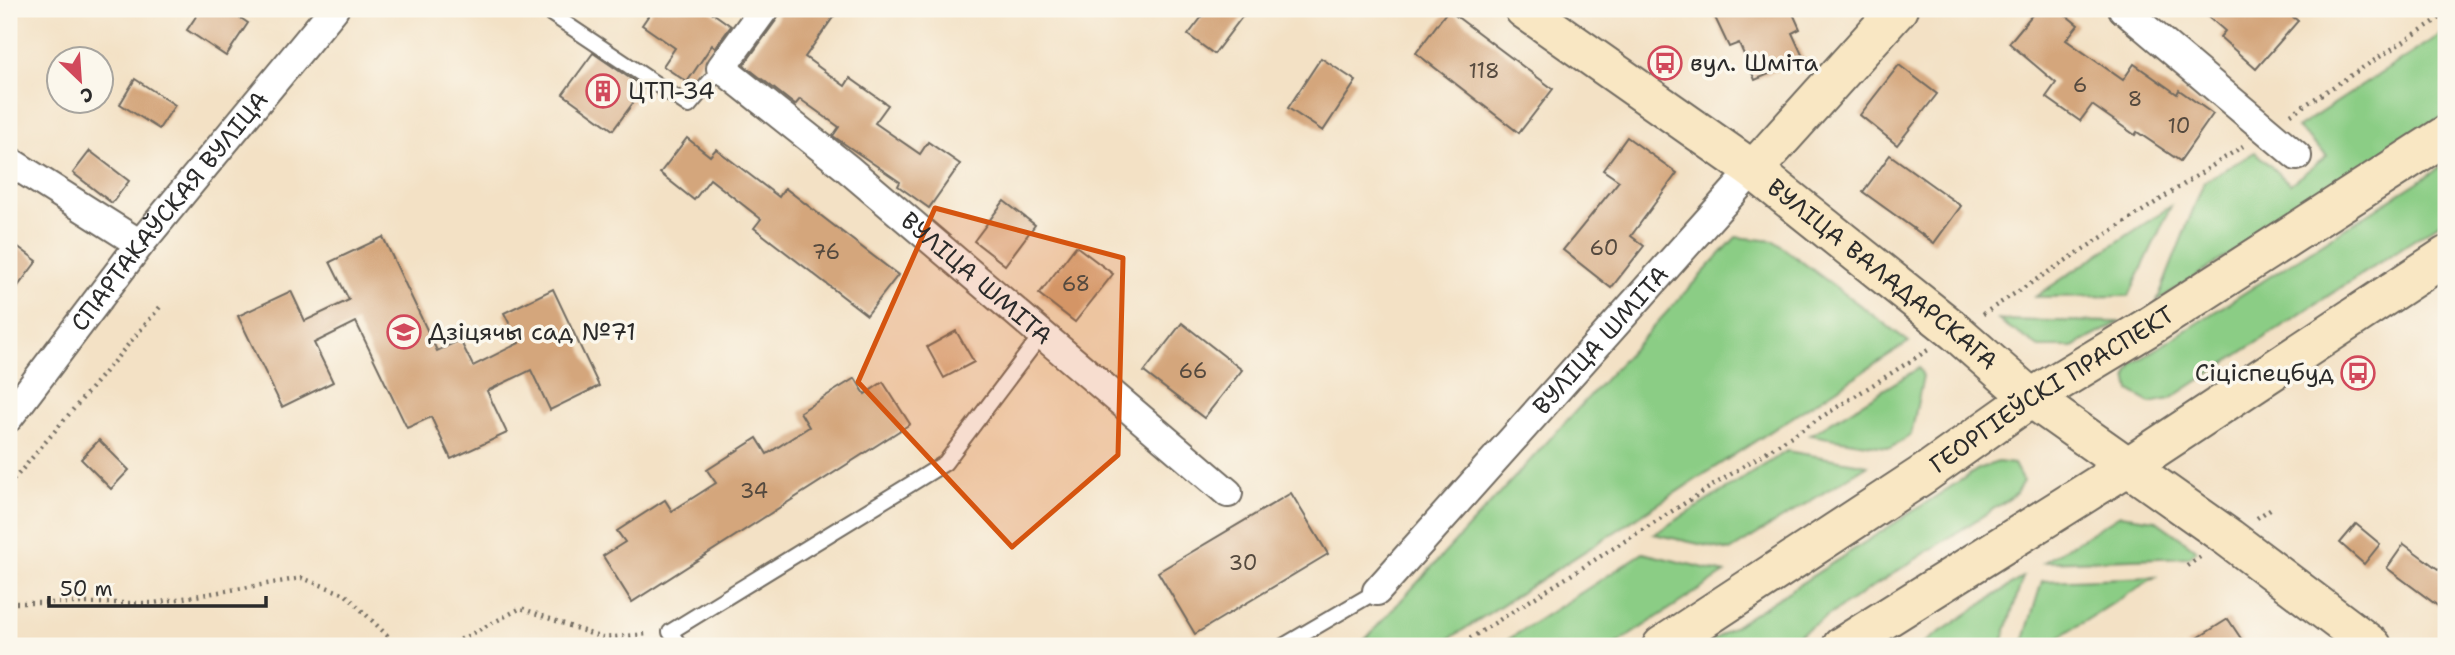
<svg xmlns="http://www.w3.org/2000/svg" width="2455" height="655" viewBox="0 0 2455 655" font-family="'Shantell Sans',sans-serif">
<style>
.green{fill:#8bcd85;stroke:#5b7c58;stroke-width:2}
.building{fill:#d4a67b}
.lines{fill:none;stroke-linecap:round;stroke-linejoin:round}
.lane-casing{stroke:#716b61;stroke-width:18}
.street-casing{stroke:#716b61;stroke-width:32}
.secondary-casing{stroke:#716b61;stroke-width:42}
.path{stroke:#716b61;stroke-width:4.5;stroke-dasharray:2 5;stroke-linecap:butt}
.lane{stroke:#fff;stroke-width:14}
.street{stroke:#fff;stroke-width:28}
.secondary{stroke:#f9e7c3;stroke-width:38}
.marked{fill:#d5540f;fill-opacity:0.2;stroke:#d5540f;stroke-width:5;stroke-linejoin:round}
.labels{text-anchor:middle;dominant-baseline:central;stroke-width:7;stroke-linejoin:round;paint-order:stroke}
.number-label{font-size:21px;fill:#554a3f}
.poi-label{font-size:24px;fill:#2b2b2b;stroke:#fbf7ec;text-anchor:start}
.street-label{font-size:24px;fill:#2b2b2b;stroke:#fbf7ec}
</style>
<rect width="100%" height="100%" fill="#fbf7ec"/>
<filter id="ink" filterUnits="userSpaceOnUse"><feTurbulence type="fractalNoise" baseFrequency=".0143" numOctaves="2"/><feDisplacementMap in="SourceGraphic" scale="14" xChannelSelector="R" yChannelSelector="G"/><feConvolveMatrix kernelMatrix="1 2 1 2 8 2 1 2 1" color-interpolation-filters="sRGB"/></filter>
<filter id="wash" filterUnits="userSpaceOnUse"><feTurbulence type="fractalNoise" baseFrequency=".00686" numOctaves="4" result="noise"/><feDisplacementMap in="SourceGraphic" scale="28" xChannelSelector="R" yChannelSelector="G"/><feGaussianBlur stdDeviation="1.57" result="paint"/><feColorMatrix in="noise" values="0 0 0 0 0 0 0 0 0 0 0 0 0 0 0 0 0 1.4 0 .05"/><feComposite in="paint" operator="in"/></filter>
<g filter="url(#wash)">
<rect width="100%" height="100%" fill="#f3e1c5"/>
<g class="green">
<path d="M2446,31V115L2157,301L2204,182L2255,152L2290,184L2327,156L2297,128Z"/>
<path d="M2446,164V219L2170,399L2150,403L2130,391L2127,376L2133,364Z"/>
<path d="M2171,206L2129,296L2035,297Z"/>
<path d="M1736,237L1774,241L1909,342L1438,646H1359Z"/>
<path d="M1998,320L2120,322L2073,347H2039Z"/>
<path d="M1919,368L1923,376L1911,435L1891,448L1810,435Z"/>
<path d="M1787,451L1868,465L1730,551L1654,534Z"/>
<path d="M1998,462L2014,464L2023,481L2015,495L1781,646H1704L1980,468Z"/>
<path d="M2120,515L2155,520L2197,550L2188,557L2044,562Z"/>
<path d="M1643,553L1725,573L1613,646H1498Z"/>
<path d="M2023,577L2001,646H1919Z"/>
<path d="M2155,577L2045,646H2022L2042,581Z"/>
</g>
<g id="blocks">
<g class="building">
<path d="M201,9H227L248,23L226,56L187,30Z"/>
<path d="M653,9H707L731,26L715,48L712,45L687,82L663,66L675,48L642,25Z"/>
<path d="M780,9H839L805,57L845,86L850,78L888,105L875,123L920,154L928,142L960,164L929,208L898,186L900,182L833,136L839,127L800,99L795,105L744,65L777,19Z"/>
<path d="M1208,9H1248L1214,54L1188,35Z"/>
<path d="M1711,9H1791L1800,29L1792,33L1804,59L1755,80L1739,43L1729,47Z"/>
<path d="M2037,9H2058L2078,25L2066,40L2123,80L2134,64L2177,94L2179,90L2213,114L2180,161L2137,132L2135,135L2092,105L2080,121L2046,97L2056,83L2009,43Z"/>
<path d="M2200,9H2283L2298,21L2256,69L2220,37L2225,31Z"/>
<path d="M1448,10L1553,89L1519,133L1416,53Z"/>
<path d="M593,53L644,88L613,130L563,94Z"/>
<path d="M1321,58L1356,81L1323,131L1288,108Z"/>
<path d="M1899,65L1937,94L1897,145L1860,115Z"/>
<path d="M135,79L175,105L159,129L120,104Z"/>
<path d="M1627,137L1677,173L1631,236L1644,246L1611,288L1563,250L1619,181L1603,170Z"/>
<path d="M687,138L710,156L716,149L779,197L785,188L898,275L867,315L754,228L761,219L710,179L694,200L660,173Z"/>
<path d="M90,151L129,181L112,203L73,173Z"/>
<path d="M1890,155L1961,206L1934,243L1863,192Z"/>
<path d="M1004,201L1035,225L1005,265L974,241Z"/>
<path d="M383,237L437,351L460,340L473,366L519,343L504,313L553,289L599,386L550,410L531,370L487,391L507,433L451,459L431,417L407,428L356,322L314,343L333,382L282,407L238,316L291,291L305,321L349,300L330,262Z"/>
<path d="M9,240L37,261L9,298Z"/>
<path d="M1076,246L1113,274L1075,322L1039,294Z"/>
<path d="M1182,323L1242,370L1204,418L1144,372Z"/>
<path d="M956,331L974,362L944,378L927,347Z"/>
<path d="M855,378L865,394L883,382L910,424L632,602L603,556L625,542L617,531L665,500L672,511L716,483L707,470L757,438L767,454L809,427L800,412Z"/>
<path d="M99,440L129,470L111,489L81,459Z"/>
<path d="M1291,493L1328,554L1195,634L1158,572Z"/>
<path d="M2356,524L2380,544L2364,564L2340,543Z"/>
<path d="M2404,544L2446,575V612L2387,568Z"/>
<path d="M2228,619L2246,646H2185Z"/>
</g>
</g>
</g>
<g filter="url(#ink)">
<use href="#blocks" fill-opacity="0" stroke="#716b61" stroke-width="2"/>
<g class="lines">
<defs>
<g id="lane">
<path d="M544,9L689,106L721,68"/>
<path d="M680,646L670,632L945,463L1042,334"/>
<path d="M1283,646L1377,591"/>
</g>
<g id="street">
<path id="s1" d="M764,9L721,68L847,168L1228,493"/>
<path d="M2123,9L2297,156"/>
<path d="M9,161L140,244"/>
<path id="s2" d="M9,417L140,244L334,9"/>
<path id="s3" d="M1377,591L1753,170"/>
</g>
<g id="secondary">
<path id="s4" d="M1524,9L1753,170L1956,332L2031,398L2229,538L2372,646"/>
<path d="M1753,170L1898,9"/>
<path id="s5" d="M1662,646L1924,474L2031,398L2150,326L2446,135"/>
<path d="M1842,646L2127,467L2446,256"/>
</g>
</defs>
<use href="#lane" class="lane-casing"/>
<use href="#street" class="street-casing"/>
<use href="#secondary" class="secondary-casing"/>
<g class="path">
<path d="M2291,114L2446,14"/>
<path d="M1983,314L2243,146"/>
<path d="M9,485L160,307"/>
<path d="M2257,518L2273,507"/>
<path d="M2187,566L2200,557"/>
<path d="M9,603H154L302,578L345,594L398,646"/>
<path d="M448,646L521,608L602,638L649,634"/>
<path d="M1458,646L1928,350"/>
</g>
<use href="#lane" class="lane"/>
<use href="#street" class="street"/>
<use href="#secondary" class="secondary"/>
</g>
</g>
<path class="marked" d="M935,208L1123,258L1118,455L1012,547L858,382Z"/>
<defs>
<symbol id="bus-ring" viewBox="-11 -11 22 22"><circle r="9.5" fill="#fbf7ec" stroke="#d1495b" stroke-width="1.5"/><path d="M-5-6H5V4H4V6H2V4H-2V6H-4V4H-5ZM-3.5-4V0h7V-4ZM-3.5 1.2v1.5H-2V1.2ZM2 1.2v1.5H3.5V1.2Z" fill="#d1495b"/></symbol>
<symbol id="building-ring" viewBox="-11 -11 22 22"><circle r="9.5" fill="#fbf7ec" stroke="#d1495b" stroke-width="1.5"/><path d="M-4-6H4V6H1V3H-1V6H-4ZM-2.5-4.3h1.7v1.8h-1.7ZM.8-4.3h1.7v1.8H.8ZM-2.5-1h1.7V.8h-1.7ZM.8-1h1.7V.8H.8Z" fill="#d1495b"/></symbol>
<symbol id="school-ring" viewBox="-11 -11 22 22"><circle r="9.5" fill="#fbf7ec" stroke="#d1495b" stroke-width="1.5"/><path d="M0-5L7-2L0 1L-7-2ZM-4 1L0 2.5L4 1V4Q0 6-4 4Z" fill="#d1495b"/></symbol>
</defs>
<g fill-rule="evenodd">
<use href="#bus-ring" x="1646" y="44" width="38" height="38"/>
<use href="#building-ring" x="584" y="72" width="38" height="38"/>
<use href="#school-ring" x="385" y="313" width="38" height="38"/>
<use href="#bus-ring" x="2339" y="354" width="38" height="38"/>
</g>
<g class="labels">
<g class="number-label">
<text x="1484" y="71">118</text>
<text x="2080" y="85">6</text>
<text x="2135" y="99">8</text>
<text x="2179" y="126">10</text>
<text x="1604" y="248">60</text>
<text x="826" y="252">76</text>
<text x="1076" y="284">68</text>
<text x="1193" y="371">66</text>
<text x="754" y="491">34</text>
<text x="1243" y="563">30</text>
</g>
<g class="poi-label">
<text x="1690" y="63">вул. Шміта</text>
<text x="628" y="91">ЦТП-34</text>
<text x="428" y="332">Дзіцячы сад №71</text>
<text x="2334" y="373" text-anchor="end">Сіціспецбуд</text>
</g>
<g class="street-label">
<text stroke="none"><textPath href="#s2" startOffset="261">СПАРТАКАЎСКАЯ ВУЛІЦА</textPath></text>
<text stroke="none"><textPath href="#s4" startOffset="446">ВУЛІЦА ВАЛАДАРСКАГА</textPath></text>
<text stroke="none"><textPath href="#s1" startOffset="404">ВУЛІЦА ШМІТА</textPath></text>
<text stroke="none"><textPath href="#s3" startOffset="336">ВУЛІЦА ШМІТА</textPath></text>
<text stroke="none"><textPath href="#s5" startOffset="467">ГЕОРГІЕЎСКІ ПРАСПЕКТ</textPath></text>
</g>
</g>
<rect width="2455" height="655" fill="none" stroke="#fbf7ec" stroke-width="35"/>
<g transform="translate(80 80) rotate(155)"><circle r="33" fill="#fbf7ec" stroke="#a8a59f" stroke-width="2"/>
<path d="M0-5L12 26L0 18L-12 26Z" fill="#d1495b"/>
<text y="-10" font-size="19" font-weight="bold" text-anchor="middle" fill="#2b2b2b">С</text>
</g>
<path d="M49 596v10h217v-10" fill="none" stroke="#2b2b2b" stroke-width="3.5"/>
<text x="60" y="596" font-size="21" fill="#2b2b2b" stroke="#fbf7ec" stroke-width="5" paint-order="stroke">50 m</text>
</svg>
